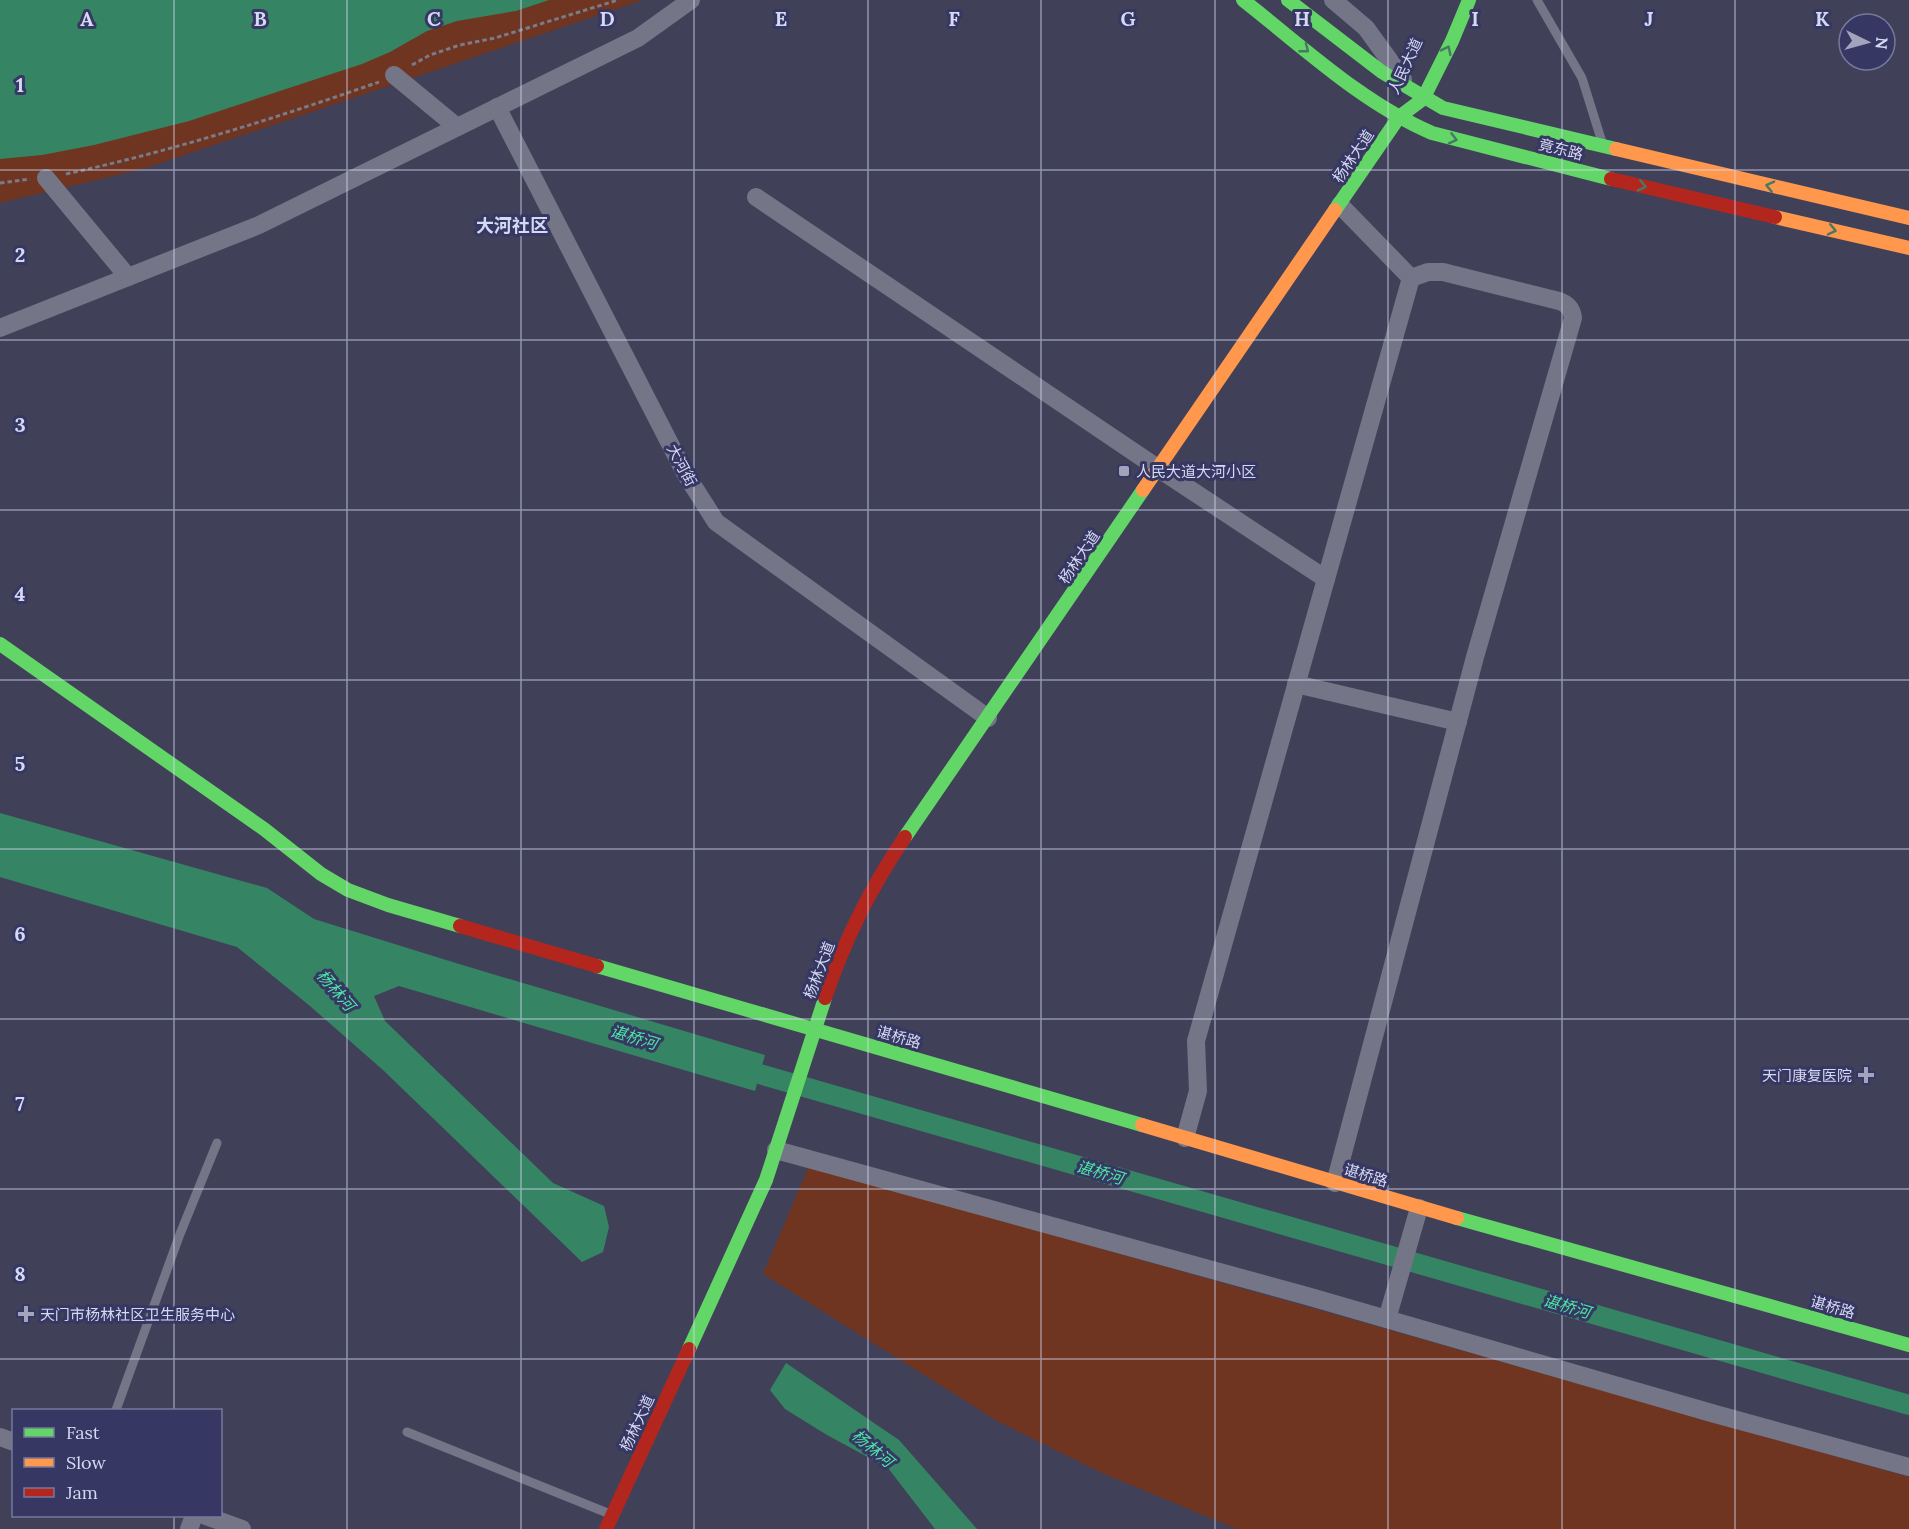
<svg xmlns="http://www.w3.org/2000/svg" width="1909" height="1529" viewBox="0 0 1909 1529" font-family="Lora,'Noto Sans SC',serif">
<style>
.green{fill:#703520}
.water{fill:#358564}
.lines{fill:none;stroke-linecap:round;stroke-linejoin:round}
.canal{stroke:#358564;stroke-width:20}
.path{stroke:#797a8a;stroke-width:3;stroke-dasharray:4.5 3;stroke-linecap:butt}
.lane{stroke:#747586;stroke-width:9}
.street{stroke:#747586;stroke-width:18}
.fast{stroke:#63d668;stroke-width:14}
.slow{stroke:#ff974d;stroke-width:14}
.jam{stroke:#b3261e;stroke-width:14}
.oneway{stroke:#487764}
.grid{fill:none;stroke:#d6d9f4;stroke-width:1.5;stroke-opacity:0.55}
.poi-dot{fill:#a2a4bd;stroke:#363762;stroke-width:2}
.labels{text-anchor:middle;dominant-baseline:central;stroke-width:6;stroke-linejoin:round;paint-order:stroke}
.street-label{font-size:15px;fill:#d6d9f4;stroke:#363762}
.poi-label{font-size:15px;fill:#d6d9f4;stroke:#363762;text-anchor:start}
.water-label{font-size:16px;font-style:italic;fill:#4be5a3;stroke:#363762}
.quarter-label{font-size:18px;font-weight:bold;fill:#d6d9f4;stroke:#363762}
.grid-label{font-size:20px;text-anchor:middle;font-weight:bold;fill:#d6d9f4;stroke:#363762;stroke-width:6;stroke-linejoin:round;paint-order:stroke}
</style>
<rect width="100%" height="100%" fill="#404158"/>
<g class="green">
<path d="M0,0H643L143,169L0,203Z"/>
<path d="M809,1166L1909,1477V1529H1237L1102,1473L999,1422L763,1274Z"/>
</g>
<g class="water">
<path d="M0,0H549L516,11L457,21L427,31L390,52L362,64L189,121L94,145L42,155L0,159Z"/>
<path d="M0,813L267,888L314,919L459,964L765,1055L755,1091L399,986L374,996L385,1021L553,1183L604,1206L609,1227L603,1252L582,1262L383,1070L310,1006L237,947L0,877Z"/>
<path d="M786,1363L899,1440L977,1529H935L888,1468L827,1435L785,1409L770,1390Z"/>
</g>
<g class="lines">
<path class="canal" d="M735,1067L1909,1405"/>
<g class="path">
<path d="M412,65L430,55L460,45L495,38L618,0"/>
<path d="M66,174C172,151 276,118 379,82"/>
<path d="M0,183L30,179"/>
</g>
<g class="lane">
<path d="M1537,0L1582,78L1602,142"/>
<path d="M116,1410L180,1234L217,1143"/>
<path d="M407,1432L610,1514"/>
</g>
<g class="street">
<path d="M1333,0L1366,28L1403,79"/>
<path d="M394,75L457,127"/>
<path d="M497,107L685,473L716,522L988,718"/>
<path d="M46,178L128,277"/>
<path d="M756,197L1159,469L1326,579L1411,278L1340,205"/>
<path d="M0,328L259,225L638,38L691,0"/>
<path d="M1296,684L1458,722"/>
<path d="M1185,1138L1198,1091L1196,1041L1326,579"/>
<path d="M776,1150L1307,1296L1715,1414L1909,1467"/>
<path d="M1335,1183L1475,657L1573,318C1572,309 1568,304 1559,301L1443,272H1428L1411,278"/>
<path d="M1387,1319L1419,1208"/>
<path d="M0,1437L14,1442"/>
<path d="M206,1516L242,1529"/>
<path d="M189,1529L194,1516"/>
</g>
<g class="fast">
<path d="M1243,0C1303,47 1362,103 1432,133L1611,179"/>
<path d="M1288,0L1382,72L1443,108L1616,149"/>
<path d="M1399,117L1423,99L1452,41L1469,0"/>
<path d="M1335,210L1399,117"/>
<path d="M0,644L264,829L321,874L348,890L388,905L460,926"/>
<path d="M905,837L1143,490"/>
<path d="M597,966L1142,1125"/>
<path d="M1457,1218L1909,1345"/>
<path d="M689,1349L766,1180L825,998"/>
</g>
<g class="slow">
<path d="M1616,149L1909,218"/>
<path d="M1775,217L1909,248"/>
<path d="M1143,490L1335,210"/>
<path d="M1142,1125L1457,1218"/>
</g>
<g class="jam">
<path d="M1611,179L1775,217"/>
<path d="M460,926L597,966"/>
<path d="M825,998C844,941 871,887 905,837"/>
<path d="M606,1529L689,1349"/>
</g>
</g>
<defs><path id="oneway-chevron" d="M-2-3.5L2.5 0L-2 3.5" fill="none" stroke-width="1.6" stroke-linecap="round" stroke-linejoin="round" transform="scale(1.5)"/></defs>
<g class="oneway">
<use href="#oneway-chevron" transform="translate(1305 49) rotate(38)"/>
<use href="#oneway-chevron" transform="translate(1447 50) rotate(-64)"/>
<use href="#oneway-chevron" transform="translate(1453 139) rotate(14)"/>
<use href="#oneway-chevron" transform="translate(1642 186) rotate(13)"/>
<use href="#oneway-chevron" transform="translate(1770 186) rotate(-167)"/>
<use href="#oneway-chevron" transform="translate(1832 230) rotate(13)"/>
</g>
<path class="grid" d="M174,0V1410M347,0V1529M521,0V1529M694,0V1529M868,0V1529M1041,0V1529M1215,0V1529M1388,0V1529M1562,0V1529M1735,0V1529M0,170H1909M0,340H1909M0,510H1909M0,680H1909M0,849H1909M0,1019H1909M0,1189H1909M0,1359H1909M174,1516V1529"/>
<g class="poi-dot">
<rect x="1118" y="465" width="12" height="12" rx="3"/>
<path d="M1863 1066h6v6h6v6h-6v6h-6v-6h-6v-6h6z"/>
<path d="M23 1305h6v6h6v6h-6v6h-6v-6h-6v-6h6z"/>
</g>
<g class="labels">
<g class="street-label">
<text transform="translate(1405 66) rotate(-65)">人民大道</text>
<text transform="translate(1561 149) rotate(14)">竟东路</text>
<text transform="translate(1353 156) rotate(-56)">杨林大道</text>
<text transform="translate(682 465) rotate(62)">大河街</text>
<text transform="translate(1079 557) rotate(-56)">杨林大道</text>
<text transform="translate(819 970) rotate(-69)">杨林大道</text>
<text transform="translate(899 1037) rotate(16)">谌桥路</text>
<text transform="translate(1366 1175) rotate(17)">谌桥路</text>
<text transform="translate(1833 1307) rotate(16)">谌桥路</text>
<text transform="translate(637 1423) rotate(-65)">杨林大道</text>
</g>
<g class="poi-label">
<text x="1136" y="471">人民大道大河小区</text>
<text x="1852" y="1075" text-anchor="end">天门康复医院</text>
<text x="40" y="1314">天门市杨林社区卫生服务中心</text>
</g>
<g class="water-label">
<text transform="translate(336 990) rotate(49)">杨林河</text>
<text transform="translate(634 1037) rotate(17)">谌桥河</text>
<text transform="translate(1100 1172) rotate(16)">谌桥河</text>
<text transform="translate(1567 1306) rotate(16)">谌桥河</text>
<text transform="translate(873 1448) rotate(40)">杨林河</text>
</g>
<g class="quarter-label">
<text x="512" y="225">大河社区</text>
</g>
</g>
<g class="grid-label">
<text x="87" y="26">A</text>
<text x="260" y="26">B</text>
<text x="434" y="26">C</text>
<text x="607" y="26">D</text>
<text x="781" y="26">E</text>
<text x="954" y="26">F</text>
<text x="1128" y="26">G</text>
<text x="1302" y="26">H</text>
<text x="1475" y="26">I</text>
<text x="1649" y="26">J</text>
<text x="1822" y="26">K</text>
<text x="20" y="92">1</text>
<text x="20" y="262">2</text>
<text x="20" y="432">3</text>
<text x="20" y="601">4</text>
<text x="20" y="771">5</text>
<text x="20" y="941">6</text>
<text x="20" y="1111">7</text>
<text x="20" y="1281">8</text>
</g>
<rect x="12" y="1409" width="210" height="108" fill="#363762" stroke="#76789c" stroke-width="1.5"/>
<rect x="24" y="1428" width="30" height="9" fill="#63d668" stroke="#76789c" stroke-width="1.5"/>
<text x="66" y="1439" font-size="18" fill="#d6d9f4">Fast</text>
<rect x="24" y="1458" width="30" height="9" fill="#ff974d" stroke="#76789c" stroke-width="1.5"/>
<text x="66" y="1469" font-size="18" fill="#d6d9f4">Slow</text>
<rect x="24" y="1488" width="30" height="9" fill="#b3261e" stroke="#76789c" stroke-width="1.5"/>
<text x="66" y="1499" font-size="18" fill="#d6d9f4">Jam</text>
<g transform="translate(1867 42) rotate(95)"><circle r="28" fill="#363762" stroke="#76789c" stroke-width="1.5"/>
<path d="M0-4.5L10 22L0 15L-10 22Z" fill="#a2a4bd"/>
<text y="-9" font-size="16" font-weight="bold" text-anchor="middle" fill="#d6d9f4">N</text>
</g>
</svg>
